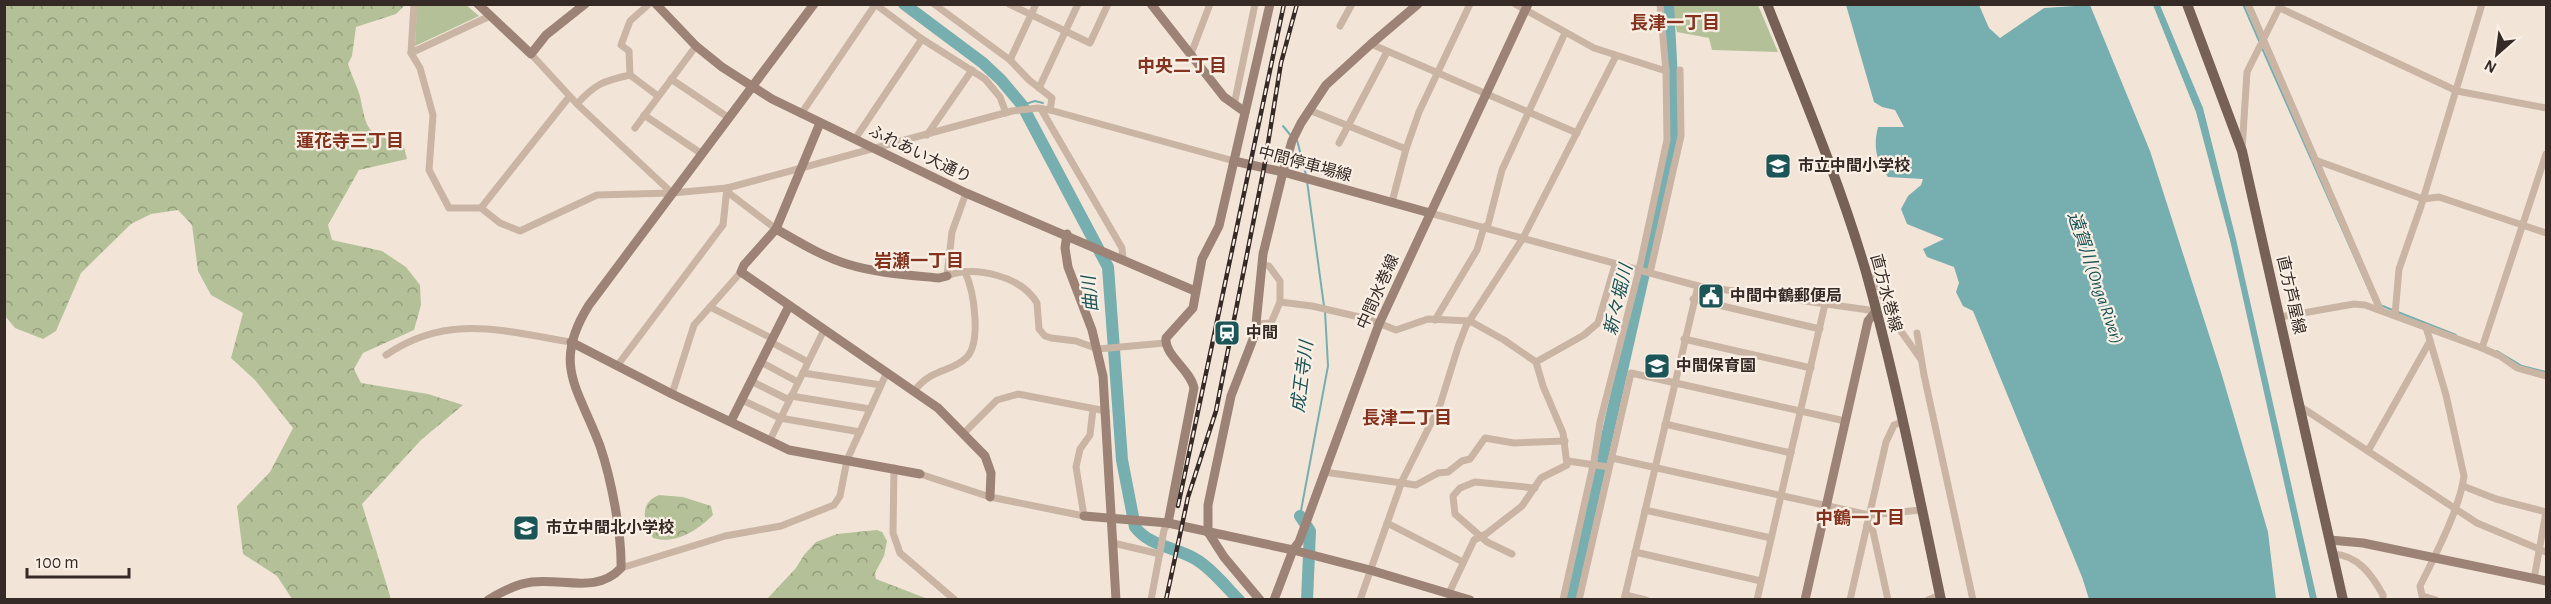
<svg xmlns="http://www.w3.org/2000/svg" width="2551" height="604" viewBox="0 0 2551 604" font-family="'Alegreya Sans','Noto Sans JP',sans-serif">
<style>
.green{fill:#b4c198}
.forest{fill:url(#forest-crowns)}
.water{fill:#77aeaf}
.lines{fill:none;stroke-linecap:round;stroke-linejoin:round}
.stream{stroke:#77aeaf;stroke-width:2}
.river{stroke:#77aeaf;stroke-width:12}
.street{stroke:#cab4a4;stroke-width:7}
.secondary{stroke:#9d8376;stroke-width:9}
.primary{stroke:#776157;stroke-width:10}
.rail-casing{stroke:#352a26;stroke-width:4.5}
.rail{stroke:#f9efe5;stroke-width:2;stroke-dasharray:7;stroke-linecap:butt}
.labels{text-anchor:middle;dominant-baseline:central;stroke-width:4.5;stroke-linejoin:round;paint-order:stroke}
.street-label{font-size:16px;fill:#352a26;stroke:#f9efe5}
.poi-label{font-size:16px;font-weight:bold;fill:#352a26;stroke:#f9efe5;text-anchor:start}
.neighbourhood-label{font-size:18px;font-weight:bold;fill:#85331e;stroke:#f9efe5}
.water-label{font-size:18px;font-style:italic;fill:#1b5557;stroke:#f9efe5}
</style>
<defs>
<pattern id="forest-crowns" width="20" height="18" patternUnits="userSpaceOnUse" patternTransform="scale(1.5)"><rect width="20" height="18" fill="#b4c198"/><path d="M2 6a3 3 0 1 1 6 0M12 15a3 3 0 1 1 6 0" fill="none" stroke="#939d7c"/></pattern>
</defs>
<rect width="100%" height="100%" fill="#f2e5d8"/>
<g class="green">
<path d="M417,5H466L479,16L415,46Z"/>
<path d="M1672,5H1758L1778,52L1712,50L1709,38L1677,32Z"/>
</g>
<g class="forest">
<path d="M5,4L405,5L396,14L356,27L352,56L348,64C351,75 357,85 360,96C367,131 366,134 403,143L407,159L359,170L328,225L332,240L382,251L406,267L420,285L421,305L414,330L363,353L354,369L361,383L428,394L463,405L421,440L362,504L391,599H292L277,576L243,554L237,506L270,472L293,428L255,380L231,358L243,313L211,295L198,271L192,225L178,210L151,214L131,224L81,273L56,331L43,339L15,328L5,316Z"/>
<path d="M659,495L683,497L711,506L713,515C698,530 675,545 653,538C644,521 638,504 659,495Z"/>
<path d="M877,530L882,532L887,541L884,556L875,573L876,579L928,599H767L796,568L804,555L816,542L837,534Z"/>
</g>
<g class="water">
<path d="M1846,5H1979L1989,28L2000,38L2044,8L2090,5L2150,151L2221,372L2268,532L2276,599H2089L2082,577L1973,311L1963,306L1956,292L1959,283L1954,267L1927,257L1923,249L1944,239L1907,224L1901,209L1908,196L1921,185L1923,179L1888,177C1876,160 1873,147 1878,127H1904L1895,110L1882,107L1874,102Z"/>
<path d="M2153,5H2160L2203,108L2236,239L2317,599H2310L2230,240L2196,112Z"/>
</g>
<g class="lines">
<g class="stream">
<path d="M2243,4L2260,43"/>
<path d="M2262,48L2375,303"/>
<path d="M1022,105L1035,101L1043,103"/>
<path d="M1283,126L1292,137"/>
<path d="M1297,140L1306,175"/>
<path d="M1307,181L1324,306"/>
<path d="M2380,305L2456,335"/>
<path d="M2497,351L2522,366L2546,372"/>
<path d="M1300,516L1328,366L1325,311"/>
</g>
<g class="river">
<path d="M904,4L983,63L1001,80L1022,105L1108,267L1122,460L1135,527C1150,547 1177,547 1197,560C1212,569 1226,587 1239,600"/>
<path d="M1300,516L1310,531L1307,600"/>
<path d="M1570,600L1675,136L1668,4"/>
</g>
<g class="street">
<path d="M414,4L411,53L420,68L433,115L429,170L449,208H481L500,223L520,231L597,195L672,193L727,188L1012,111L1038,108L1050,110L1234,161"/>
<path d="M875,4L922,39L985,79L1000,97L1006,113"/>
<path d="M934,4L1010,60L1029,80L1052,98L1050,110"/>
<path d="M1009,4L1090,43L1108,4"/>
<path d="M1515,4L1594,48L1666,71"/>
<path d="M2248,4L2380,309"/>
<path d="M2280,8L2457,91L2546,108"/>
<path d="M1340,26L1352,4"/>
<path d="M1371,44L1577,133"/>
<path d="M411,53L490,16"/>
<path d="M531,54L577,104L672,193"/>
<path d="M1191,54L1210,4"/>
<path d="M1010,60L1036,4"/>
<path d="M630,75L658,96"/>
<path d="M671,79L729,118"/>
<path d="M1039,88L1078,4"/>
<path d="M577,104C595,84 603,81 630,75L629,51L621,45L630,21L649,4"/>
<path d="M1234,105L1255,4"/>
<path d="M1041,109L1122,248L1123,259"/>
<path d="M1309,110L1406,149"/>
<path d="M801,114L875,5"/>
<path d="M644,115L702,154"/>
<path d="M635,128L696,46"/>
<path d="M927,135L972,70"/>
<path d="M855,139L922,39"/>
<path d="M1339,143L1387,52"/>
<path d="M2242,150L2247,72L2281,4"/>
<path d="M2315,160L2423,199L2439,197L2546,233"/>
<path d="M727,188L730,194L776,229"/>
<path d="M966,193L952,232L947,276C975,265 1021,276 1037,303L1039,329L1045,336L1051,338L1076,341L1098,349L1165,343"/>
<path d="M1392,202L1406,149L1419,112L1470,4"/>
<path d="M481,208L569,97"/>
<path d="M1430,213L1698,286L1876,311"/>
<path d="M1262,264L1269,266L1280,281V302"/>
<path d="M1650,273L1681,136L1680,70"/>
<path d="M1868,274L1875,281L1898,327L1920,358"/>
<path d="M1693,299L1820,329"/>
<path d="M710,307L773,339"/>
<path d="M2395,315L2399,269L2421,206L2482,4"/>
<path d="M2280,317L2354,304L2365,305L2482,348L2500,356L2517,368L2546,376"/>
<path d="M1435,320L1477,250L1484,227L1488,225L1502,170L1565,33"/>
<path d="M1257,324L1271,323L1280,302L1312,306L1368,319L1396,330L1428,319L1470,321L1504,340L1536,362L1543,386L1563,433L1567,465L1541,478L1522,506L1486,534L1474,540L1449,593"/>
<path d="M1917,333L1924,375L1973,600"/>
<path d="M1684,339L1811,368"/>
<path d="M771,342L808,362"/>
<path d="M2482,348L2546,154"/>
<path d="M386,355C447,313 503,331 571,342"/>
<path d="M761,362L798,382"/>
<path d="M1536,362L1584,335L1598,323L1615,265"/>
<path d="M617,366L723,225L727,188"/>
<path d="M803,373L881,385"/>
<path d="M751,381L789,400"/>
<path d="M915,390C932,368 950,373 966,358C982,343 974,291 965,272"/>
<path d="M672,394L694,325L741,272"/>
<path d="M791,396L870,409"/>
<path d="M742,400L780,418L860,432"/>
<path d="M2301,407L2477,523L2546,552"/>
<path d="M1665,424L1791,453"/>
<path d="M964,433L997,400L1018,394L1106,411"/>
<path d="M770,440L824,330"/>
<path d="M2368,451L2430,341"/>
<path d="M1612,458L1869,515L1921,510"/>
<path d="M1568,461L1609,467"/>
<path d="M894,468L893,533L900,553L955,600"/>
<path d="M1324,472L1416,485L1438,473L1448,472L1462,461L1470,459L1485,438L1514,443L1565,441"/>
<path d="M920,474L990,497L1084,516L1076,467L1080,449L1090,435L1093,409"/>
<path d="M2463,486L2496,499L2546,512"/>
<path d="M1645,510L1771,538"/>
<path d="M1387,523L1463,562"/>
<path d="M1867,525L1873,531L1888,600"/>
<path d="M1113,543L1160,554"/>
<path d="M1635,552L1761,581"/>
<path d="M1512,554L1487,542L1455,514L1453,496L1460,488L1475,482L1535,488"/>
<path d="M2333,554C2358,555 2372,575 2383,595V600"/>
<path d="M621,568L725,536L781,526L834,505L840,496L847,460L887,372"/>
<path d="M2534,579L2546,512"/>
<path d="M1625,595L1646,600"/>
<path d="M2423,596L2436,600"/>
<path d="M1151,600L1164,530L1168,523"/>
<path d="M1360,600L1402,481L1440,405L1458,347L1466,326L1523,238L1616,56"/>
<path d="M1563,600L1594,461L1600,422L1639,270L1667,140L1666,71L1660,4"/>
<path d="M1579,600L1631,373L1845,421"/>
<path d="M1624,600L1698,286"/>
<path d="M1757,600L1825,304"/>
<path d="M1850,600L1886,442L1894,425L1902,422"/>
<path d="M1928,600L1940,595"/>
<path d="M2423,600L2420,586C2435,556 2460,508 2464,476L2446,395L2426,327"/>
</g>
<g class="secondary">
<path d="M478,4L531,54L546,35L585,4"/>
<path d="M656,4L696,46L722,67L772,99L966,193L1195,291"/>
<path d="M1151,4L1224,97L1245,112"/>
<path d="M820,123L776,229L744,265L741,272L938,408L985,456L991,473L990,497"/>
<path d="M1234,161L1283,172L1430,213"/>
<path d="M776,229C799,242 821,256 847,264C876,273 908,275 939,278L947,276"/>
<path d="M1067,234L1065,248L1068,267L1092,330L1103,376L1116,600"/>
<path d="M571,342L672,394L789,450L920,474"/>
<path d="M731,421L789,306"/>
<path d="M1084,516L1168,523L1293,550L1370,570L1470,600"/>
<path d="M1168,523L1194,388C1190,369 1164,355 1166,338L1193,308L1202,259L1219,226L1270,4"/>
<path d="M2330,540L2363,543L2546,581"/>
<path d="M488,600C501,592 516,584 532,582C563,578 597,594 621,568C622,534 611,478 600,446C579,389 551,365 589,305L814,4"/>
<path d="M1260,600L1224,557L1208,532V505L1231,396L1255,334L1263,254L1283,172L1292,141L1301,123L1326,85L1371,44L1418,4"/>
<path d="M1274,600L1293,550L1299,542L1379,324L1528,4"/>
<path d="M1805,600L1868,321L1876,311"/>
</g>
<g class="primary">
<path d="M1767,4C1802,93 1839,180 1866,272C1896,380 1918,490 1941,600"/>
<path d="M2187,4L2242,151L2343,600"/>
</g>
<defs>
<g id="rail">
<path d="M1178,506L1284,4"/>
<path d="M1166,600L1188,497L1216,411L1264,168L1281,63L1297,4"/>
</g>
</defs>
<use href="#rail" class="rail-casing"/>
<use href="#rail" class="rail"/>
</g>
<defs>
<symbol id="school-square" viewBox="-11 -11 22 22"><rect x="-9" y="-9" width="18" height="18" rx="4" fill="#1b5557" stroke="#f9efe5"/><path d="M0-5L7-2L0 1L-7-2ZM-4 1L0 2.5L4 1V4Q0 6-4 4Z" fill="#fff"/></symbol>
<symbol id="civic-square" viewBox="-11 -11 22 22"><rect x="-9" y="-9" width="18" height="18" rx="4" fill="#1b5557" stroke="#f9efe5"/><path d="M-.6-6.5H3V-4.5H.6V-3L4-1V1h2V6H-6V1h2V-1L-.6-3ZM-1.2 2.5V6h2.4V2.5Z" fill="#fff"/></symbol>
<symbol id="station-square" viewBox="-11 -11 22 22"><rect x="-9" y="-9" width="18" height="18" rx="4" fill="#1b5557" stroke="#f9efe5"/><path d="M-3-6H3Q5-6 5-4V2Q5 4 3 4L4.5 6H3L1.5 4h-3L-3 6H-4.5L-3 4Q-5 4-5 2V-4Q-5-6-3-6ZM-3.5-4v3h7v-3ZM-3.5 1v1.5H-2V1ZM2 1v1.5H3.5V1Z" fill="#fff"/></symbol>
</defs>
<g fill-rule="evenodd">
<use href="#school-square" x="1763" y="151" width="30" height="30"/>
<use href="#civic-square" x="1696" y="281" width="30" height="30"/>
<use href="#station-square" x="1212" y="318" width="30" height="30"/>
<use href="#school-square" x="1642" y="351" width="30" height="30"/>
<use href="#school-square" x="511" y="513" width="30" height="30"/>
</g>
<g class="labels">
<g class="street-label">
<text transform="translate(920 154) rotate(26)">ふれあい大通り</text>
<text transform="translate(1305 164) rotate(15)">中間停車場線</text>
<text transform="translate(1378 292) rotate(-66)">中間水巻線</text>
<text transform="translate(1886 293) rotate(75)">直方水巻線</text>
<text transform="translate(2291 295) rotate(77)">直方芦屋線</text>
</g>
<g class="poi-label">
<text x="1798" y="166">市立中間小学校</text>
<text x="1730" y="296">中間中鶴郵便局</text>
<text x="1246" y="333">中間</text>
<text x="1676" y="366">中間保育園</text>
<text x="546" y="528">市立中間北小学校</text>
</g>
<g class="neighbourhood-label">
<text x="1675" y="24">長津一丁目</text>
<text x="1182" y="67">中央二丁目</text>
<text x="350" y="142">蓮花寺三丁目</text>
<text x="919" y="262">岩瀬一丁目</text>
<text x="1407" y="419">長津二丁目</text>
<text x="1860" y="519">中鶴一丁目</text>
</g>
<g class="water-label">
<text transform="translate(2095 278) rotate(71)">遠賀川 (Onga River)</text>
<text transform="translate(1091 294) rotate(-95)">曲川</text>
<text transform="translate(1619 300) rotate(-77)">新々堀川</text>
<text transform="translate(1303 377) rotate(-83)">成王寺川</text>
</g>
</g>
<rect width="2551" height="604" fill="none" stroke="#352a26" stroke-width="12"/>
<g transform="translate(2497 54) rotate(208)" stroke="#f9efe5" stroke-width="4.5" paint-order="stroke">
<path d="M0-4.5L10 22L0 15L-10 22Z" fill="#352a26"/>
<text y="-9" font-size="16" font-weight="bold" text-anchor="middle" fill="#352a26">N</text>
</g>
<path d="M27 568v9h102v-9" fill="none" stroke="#352a26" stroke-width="3"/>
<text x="36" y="568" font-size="18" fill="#352a26" stroke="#f9efe5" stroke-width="4.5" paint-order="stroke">100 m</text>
</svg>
